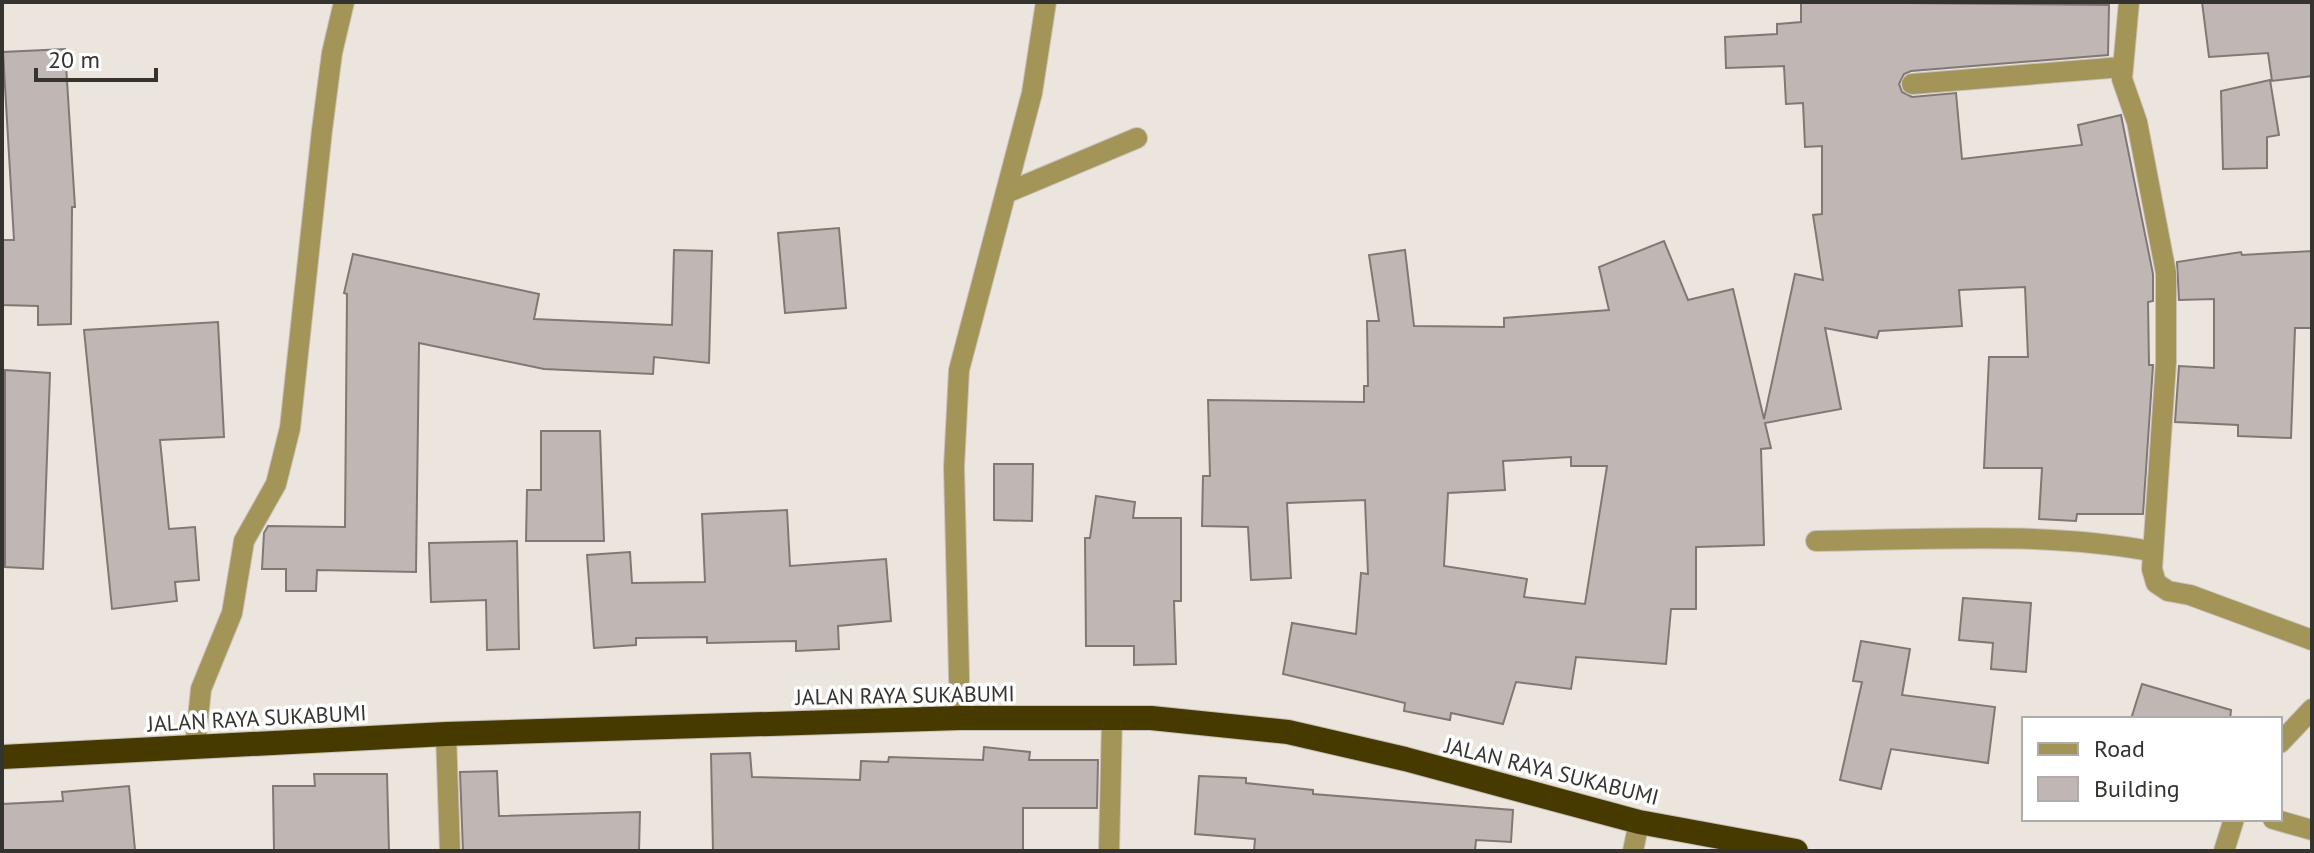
<svg xmlns="http://www.w3.org/2000/svg" width="2314" height="853" viewBox="0 0 2314 853" font-family="'PT Sans',sans-serif">
<style>
.building{fill:#c0b7b4;stroke:#807875;stroke-width:2;fill-rule:evenodd}
.lines{fill:none;stroke-linecap:round;stroke-linejoin:round}
.minor-casing{stroke:#c7c1bb;stroke-width:22}
.highway-casing{stroke:#c7c1bb;stroke-width:26}
.minor{stroke:#a39457;stroke-width:20}
.highway{stroke:#473a00;stroke-width:24}
.labels{text-anchor:middle;dominant-baseline:central;stroke-width:7;stroke-linejoin:round;paint-order:stroke}
.street-label{font-size:22px;fill:#353330;stroke:#fff}
</style>
<rect width="100%" height="100%" fill="#ebe5de"/>
<g class="building">
<path d="M1801,2L2109,5L2108,55L1911,71L1904,74L1899,84L1902,92L1912,97L1956,93L1962,159L2082,145L2078,125L2121,115L2153,274V301L2148,302L2149,365H2153L2143,514H2077L2076,521L2039,519L2042,468H1984L1989,357H2028L2025,287L1959,290L1962,326L1879,331L1877,338L1825,328L1841,409L1765,423L1771,448L1761,449L1764,545L1696,547V609H1671L1666,664L1576,657L1571,689L1516,682L1503,724L1451,713L1450,720L1404,711L1405,703L1283,674L1292,623L1356,634L1361,573L1368,574L1365,500L1287,503L1291,578L1251,580L1248,527L1202,526L1203,476H1210L1208,400L1364,402V386H1368L1367,321H1379L1369,255L1405,250L1414,326L1504,327V318L1609,310L1599,267L1664,241L1688,300L1733,289L1764,419L1795,274L1823,280L1813,215L1822,214V146L1805,147L1803,103L1786,104L1784,66L1726,68L1725,37L1777,34V24L1801,22ZM1571,457V466H1607L1585,604L1524,597L1527,579L1444,566L1448,493L1505,490L1503,461Z"/>
<path d="M2202,2H2312V76L2272,81L2268,53L2209,57Z"/>
<path d="M65,49L75,207H72L71,324L38,325V306L2,305V240H14L3,52Z"/>
<path d="M2270,80L2279,135L2267,137V168L2223,169L2221,91Z"/>
<path d="M839,228L846,308L785,313L778,233Z"/>
<path d="M674,250L712,251L709,363L654,357L653,374L544,369L419,343L416,572L317,570L316,591H286V569H262L264,533L268,526L345,527L347,294L344,293L353,254L539,294L534,319L672,325Z"/>
<path d="M2312,251V328H2295L2291,438L2238,436V425L2175,422L2179,366L2214,368V299L2179,300L2177,262L2241,252L2242,255Z"/>
<path d="M218,322L224,437L160,440L169,529L195,527L199,580L175,582L177,601L112,609L84,330Z"/>
<path d="M5,370L50,373L43,569L5,567Z"/>
<path d="M541,431H600L604,541H526L527,490H541Z"/>
<path d="M994,464H1033L1032,521L994,520Z"/>
<path d="M1096,496L1135,502L1133,518H1181V601H1174L1176,664L1134,665V646H1086L1085,538H1090Z"/>
<path d="M787,510L790,566L886,559L891,621L838,626L839,649L796,651V641L707,643V637L636,638V645L594,648L587,555L630,552L632,583L705,582L702,514Z"/>
<path d="M517,541L519,649L487,650L486,600L431,602L429,543Z"/>
<path d="M1963,598L2031,603L2026,672L1991,669L1993,643L1959,640Z"/>
<path d="M1861,641L1910,649L1902,695L1995,707L1988,763L1891,749L1881,789L1840,780L1862,682L1853,681Z"/>
<path d="M2142,684L2231,710L2230,719H2131Z"/>
<path d="M984,747L1030,752L1029,760H1098L1097,808H1023V851H713L711,754L750,753L752,777L860,780L861,761L888,762L889,757L983,760Z"/>
<path d="M497,771L499,816L640,812L639,851H463L460,772Z"/>
<path d="M314,774H387L389,851H274L273,786H315Z"/>
<path d="M1199,776L1246,778V783L1313,790V794L1513,810L1511,842L1476,840L1475,851H1254L1255,839L1195,834Z"/>
<path d="M129,786L135,850L2,851V804L63,801L62,792Z"/>
</g>
<g class="lines">
<defs>
<g id="minor">
<path d="M2129,2L2122,79L2137,122L2166,273V362L2152,569L2156,583L2168,591L2190,595L2312,640"/>
<path d="M1912,84L2122,67"/>
<path d="M1006,193L1137,138"/>
<path d="M1816,541C1927,540 2041,531 2150,551"/>
<path d="M960,718L954,467L959,370L1032,93L1046,2"/>
<path d="M446,734L450,851"/>
<path d="M2280,743L2312,709"/>
<path d="M195,747L201,689L232,613L244,541L276,484L290,428L322,130L332,53L344,2"/>
<path d="M2273,819L2312,830"/>
<path d="M1109,851L1112,719"/>
<path d="M1633,851L1639,822"/>
<path d="M2224,851L2234,819"/>
</g>
<path id="highway" d="M2,757L446,734L960,718H1151L1288,732L1405,759L1639,822L1796,851"/>
</defs>
<use href="#minor" class="minor-casing"/>
<use href="#highway" class="highway-casing"/>
<use href="#minor" class="minor"/>
<use href="#highway" class="highway"/>
</g>
<g class="labels">
<g class="street-label">
<text transform="translate(905 695) rotate(-1)">JALAN RAYA SUKABUMI</text>
<text transform="translate(257 718) rotate(-3)">JALAN RAYA SUKABUMI</text>
<text transform="translate(1552 771) rotate(14)">JALAN RAYA SUKABUMI</text>
</g>
</g>
<rect width="2314" height="853" fill="none" stroke="#353330" stroke-width="8"/>
<rect x="2022" y="717" width="260" height="104" fill="#ffffff" stroke="#aeadac" stroke-width="2"/>
<rect x="2038" y="743" width="40" height="12" fill="#a39457" stroke="#aeadac" stroke-width="2"/>
<text x="2094" y="757" font-size="24" fill="#353330">Road</text>
<rect x="2038" y="777" width="40" height="24" fill="#c0b7b4" stroke="#aeadac" stroke-width="2"/>
<text x="2094" y="797" font-size="24" fill="#353330">Building</text>
<path d="M36 68v12h120v-12" fill="none" stroke="#353330" stroke-width="4"/>
<text x="48" y="68" font-size="24" fill="#353330" stroke="#ffffff" stroke-width="6" paint-order="stroke">20 m</text>
</svg>
